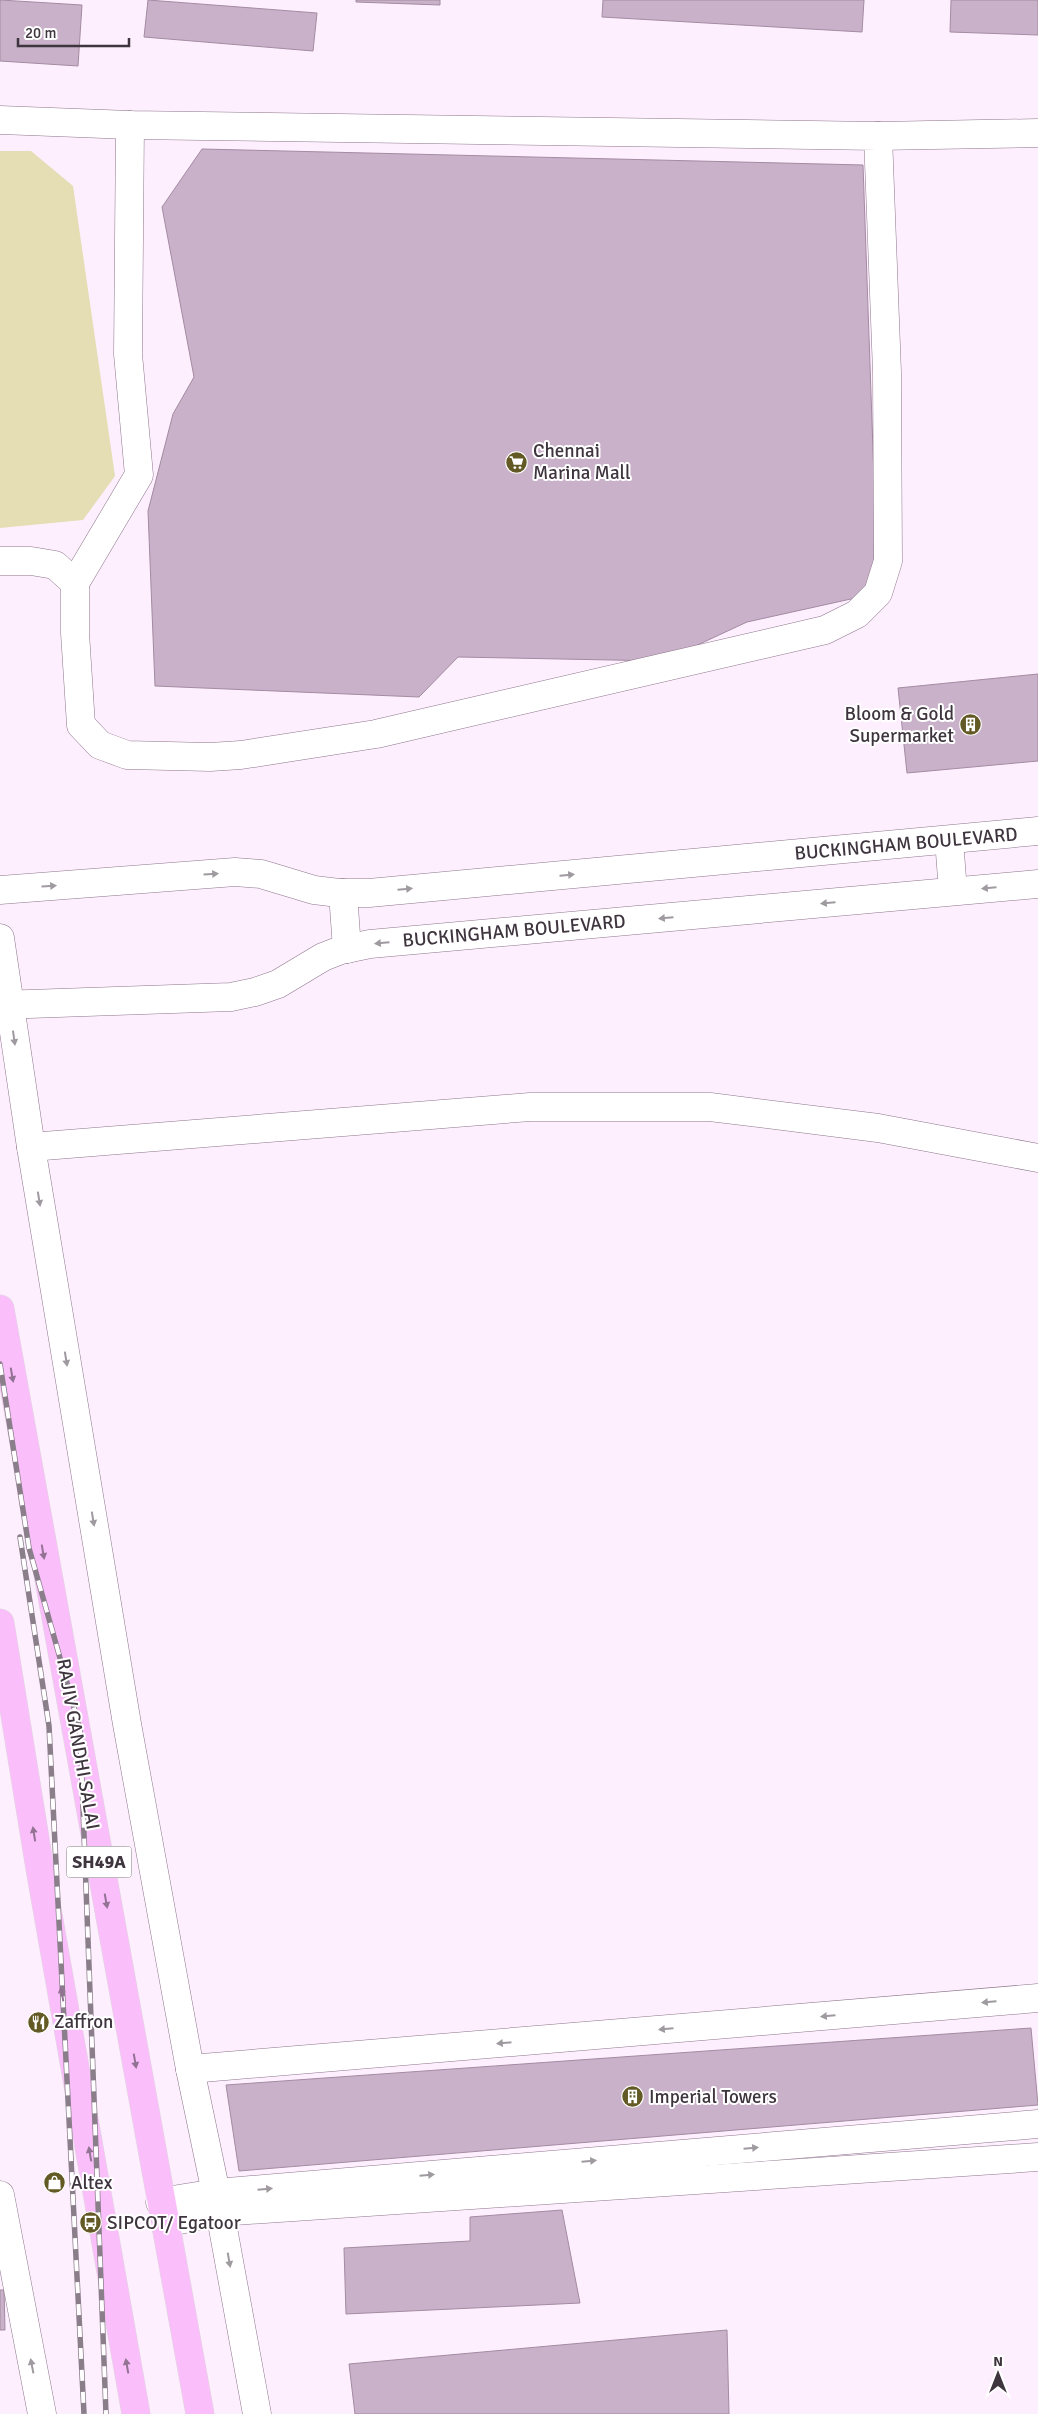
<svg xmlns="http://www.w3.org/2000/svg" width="1038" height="2414" viewBox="0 0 1038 2414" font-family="Signika,sans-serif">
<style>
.green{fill:#e5ddb3}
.building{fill:#c9b1c9;stroke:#a38ba2}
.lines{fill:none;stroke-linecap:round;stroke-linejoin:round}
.minor-casing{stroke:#8d768c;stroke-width:29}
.major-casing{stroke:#dcdbdc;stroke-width:29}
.minor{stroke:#fff;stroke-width:28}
.major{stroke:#fabffa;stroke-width:28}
.rail-casing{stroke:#8a7e8a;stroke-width:5.5}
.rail{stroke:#fff;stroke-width:4;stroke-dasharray:11;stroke-linecap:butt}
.oneway{fill:#9f9a9f}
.oneway2{fill:#937393}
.labels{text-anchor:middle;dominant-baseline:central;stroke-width:4;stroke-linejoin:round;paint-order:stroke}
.shield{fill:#fff;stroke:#797279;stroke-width:1}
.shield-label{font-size:18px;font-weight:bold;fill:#3f353f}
.poi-label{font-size:19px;fill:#3f353f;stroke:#fff;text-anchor:start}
.street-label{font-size:19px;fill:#3f353f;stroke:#fff}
</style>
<rect width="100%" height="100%" fill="#feeffe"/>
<path class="green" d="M0,151H31L73,186L115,476L83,520L0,528Z"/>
<g class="building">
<path d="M0,0L82,5L78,66L0,61Z"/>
<path d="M148,0L317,13L313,51L144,37Z"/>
<path d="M356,0H440V5L356,2Z"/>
<path d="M603,0H864L862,32L602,17Z"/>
<path d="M951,0H1038V35L950,32Z"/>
<path d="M202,149L863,165L878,593L747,622L663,661L458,657L419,697L155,686L148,511L173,414L194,377L162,207Z"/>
<path d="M1038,674V761L907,773L898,688Z"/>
<path d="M1031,2028L1038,2105L239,2171L226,2085Z"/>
<path d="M562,2210L580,2303L346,2314L344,2248L470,2241V2217Z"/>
<path d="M0,2290H4L5,2330H0Z"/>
<path d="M727,2330L729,2414H355L349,2364Z"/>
</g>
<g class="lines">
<defs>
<g id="minor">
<path d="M0,120L130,125L878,136L887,372L888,561L878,593L857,614L825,630L376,734L241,755L210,757L127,755L100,745L81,725L75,633V583L55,565L31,561H0"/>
<path d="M878,136L1038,133"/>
<path d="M75,583L139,475L128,354L130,125"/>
<path d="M949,840L953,891"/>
<path d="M0,890L235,872L261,874L314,890L339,893H369L1038,831"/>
<path d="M343,893L347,949"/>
<path d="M0,938L31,1147L127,1724L190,2069L220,2212L257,2414"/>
<path d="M0,1005L231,997L255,992L278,984L323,957L341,950L370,944L1038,884"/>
<path d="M31,1147L530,1107H710L878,1128L1038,1158"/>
<path d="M190,2069L1038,1998"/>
<path d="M0,2195L42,2414"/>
<path d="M160,2202L216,2193L1038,2124"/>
<path d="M164,2223L220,2212L1038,2157"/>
</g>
<g id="major">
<path d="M0,1309L200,2414"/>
<path d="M0,1623L40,1869L136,2414"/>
</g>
</defs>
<use href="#minor" class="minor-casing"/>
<use href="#major" class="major-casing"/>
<use href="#minor" class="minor"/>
<use href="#major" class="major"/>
<defs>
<g id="rail">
<path d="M0,1364L29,1548L80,1729L106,2414"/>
<path d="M20,1537L49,1726L84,2414"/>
</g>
</defs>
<use href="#rail" class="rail-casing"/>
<use href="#rail" class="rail"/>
</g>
<defs><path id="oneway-solid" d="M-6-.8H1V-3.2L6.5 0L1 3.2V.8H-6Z" transform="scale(1.25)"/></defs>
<g class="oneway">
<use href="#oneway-solid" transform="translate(211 874) rotate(-4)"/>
<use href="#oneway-solid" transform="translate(567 875) rotate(-5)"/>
<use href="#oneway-solid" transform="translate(49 886) rotate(-4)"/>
<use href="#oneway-solid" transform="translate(989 888) rotate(175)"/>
<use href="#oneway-solid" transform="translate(405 889) rotate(-5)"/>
<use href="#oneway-solid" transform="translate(828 903) rotate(175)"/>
<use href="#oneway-solid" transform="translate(666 918) rotate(175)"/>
<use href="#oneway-solid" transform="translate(382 943) rotate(175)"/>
<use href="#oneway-solid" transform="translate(14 1038) rotate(82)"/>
<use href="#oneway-solid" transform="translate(39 1199) rotate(81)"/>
<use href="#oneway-solid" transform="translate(66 1359) rotate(81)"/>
<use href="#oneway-solid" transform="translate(93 1519) rotate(81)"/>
<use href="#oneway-solid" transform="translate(989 2002) rotate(175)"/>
<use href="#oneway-solid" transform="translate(828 2016) rotate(175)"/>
<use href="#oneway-solid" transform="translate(666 2029) rotate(175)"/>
<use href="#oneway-solid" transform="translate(504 2043) rotate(175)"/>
<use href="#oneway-solid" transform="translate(751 2148) rotate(-5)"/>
<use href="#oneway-solid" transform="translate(589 2161) rotate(-5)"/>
<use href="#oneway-solid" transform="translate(427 2175) rotate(-5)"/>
<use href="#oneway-solid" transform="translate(265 2189) rotate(-5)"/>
<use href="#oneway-solid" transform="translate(229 2260) rotate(80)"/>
<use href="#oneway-solid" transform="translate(32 2366) rotate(-101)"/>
</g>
<g class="oneway2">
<use href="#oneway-solid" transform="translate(12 1375) rotate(80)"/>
<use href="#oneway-solid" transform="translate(43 1552) rotate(80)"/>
<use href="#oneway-solid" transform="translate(34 1834) rotate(-99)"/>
<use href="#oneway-solid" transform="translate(106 1901) rotate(80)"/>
<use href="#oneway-solid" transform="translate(62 1994) rotate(-100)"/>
<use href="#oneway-solid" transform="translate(135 2061) rotate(80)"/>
<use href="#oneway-solid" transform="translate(90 2154) rotate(-100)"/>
<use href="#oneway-solid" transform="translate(127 2366) rotate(-100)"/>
</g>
<defs>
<symbol id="supermarket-disc" viewBox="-11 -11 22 22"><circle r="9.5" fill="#635925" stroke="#fff"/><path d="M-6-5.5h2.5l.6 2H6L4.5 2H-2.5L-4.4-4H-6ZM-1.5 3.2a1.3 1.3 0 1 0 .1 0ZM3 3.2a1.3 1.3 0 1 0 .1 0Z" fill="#fff"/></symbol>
<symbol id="building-disc" viewBox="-11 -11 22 22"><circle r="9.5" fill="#635925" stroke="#fff"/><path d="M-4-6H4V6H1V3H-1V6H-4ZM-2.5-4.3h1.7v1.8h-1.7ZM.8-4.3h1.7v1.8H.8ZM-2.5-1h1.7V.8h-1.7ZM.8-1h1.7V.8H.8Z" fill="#fff"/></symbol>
<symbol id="restaurant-disc" viewBox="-11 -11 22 22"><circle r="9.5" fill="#635925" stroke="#fff"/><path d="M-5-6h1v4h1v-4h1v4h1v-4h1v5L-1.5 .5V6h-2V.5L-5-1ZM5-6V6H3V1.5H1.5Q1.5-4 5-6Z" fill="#fff"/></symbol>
<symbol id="shop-disc" viewBox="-11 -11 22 22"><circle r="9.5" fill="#635925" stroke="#fff"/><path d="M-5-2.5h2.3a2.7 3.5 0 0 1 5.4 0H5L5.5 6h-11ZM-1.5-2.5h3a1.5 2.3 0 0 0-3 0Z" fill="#fff"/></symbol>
<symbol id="bus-disc" viewBox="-11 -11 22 22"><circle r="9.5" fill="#635925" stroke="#fff"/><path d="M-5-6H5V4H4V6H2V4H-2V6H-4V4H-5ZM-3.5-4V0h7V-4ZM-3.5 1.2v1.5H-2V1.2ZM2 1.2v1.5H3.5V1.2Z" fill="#fff"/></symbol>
</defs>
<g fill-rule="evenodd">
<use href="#supermarket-disc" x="504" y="450" width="25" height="25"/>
<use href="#building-disc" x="958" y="712" width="25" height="25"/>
<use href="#restaurant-disc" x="26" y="2010" width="25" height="25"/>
<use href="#building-disc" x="620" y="2084" width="25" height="25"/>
<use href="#shop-disc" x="42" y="2170" width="25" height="25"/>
<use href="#bus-disc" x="78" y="2210" width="25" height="25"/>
</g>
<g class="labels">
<rect class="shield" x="66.5" y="1846.5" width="65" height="31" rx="4"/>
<g class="shield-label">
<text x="99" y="1862">SH49A</text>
</g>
<g class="poi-label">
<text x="533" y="451">Chennai<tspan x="533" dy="22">Marina Mall</tspan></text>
<text x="954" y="714" text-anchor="end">Bloom &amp; Gold<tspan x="954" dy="22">Supermarket</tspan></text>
<text x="54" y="2022">Zaffron</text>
<text x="649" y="2097">Imperial Towers</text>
<text x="71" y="2183">Altex</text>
<text x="107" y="2223">SIPCOT/ Egatoor</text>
</g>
<g class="street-label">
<text transform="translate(906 844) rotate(-5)">BUCKINGHAM BOULEVARD</text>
<text transform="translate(514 931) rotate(-5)">BUCKINGHAM BOULEVARD</text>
<text transform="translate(78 1744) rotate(80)">RAJIV GANDHI SALAI</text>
</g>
</g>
<g transform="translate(998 2374)" stroke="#ffffff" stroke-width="4" paint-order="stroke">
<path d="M0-4L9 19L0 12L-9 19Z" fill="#3f353f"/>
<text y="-8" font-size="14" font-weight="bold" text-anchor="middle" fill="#3f353f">N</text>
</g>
<path d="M18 38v8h111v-8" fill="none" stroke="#3f353f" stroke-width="2.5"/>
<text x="25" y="38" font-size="15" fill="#3f353f" stroke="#ffffff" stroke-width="4" paint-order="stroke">20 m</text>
</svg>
